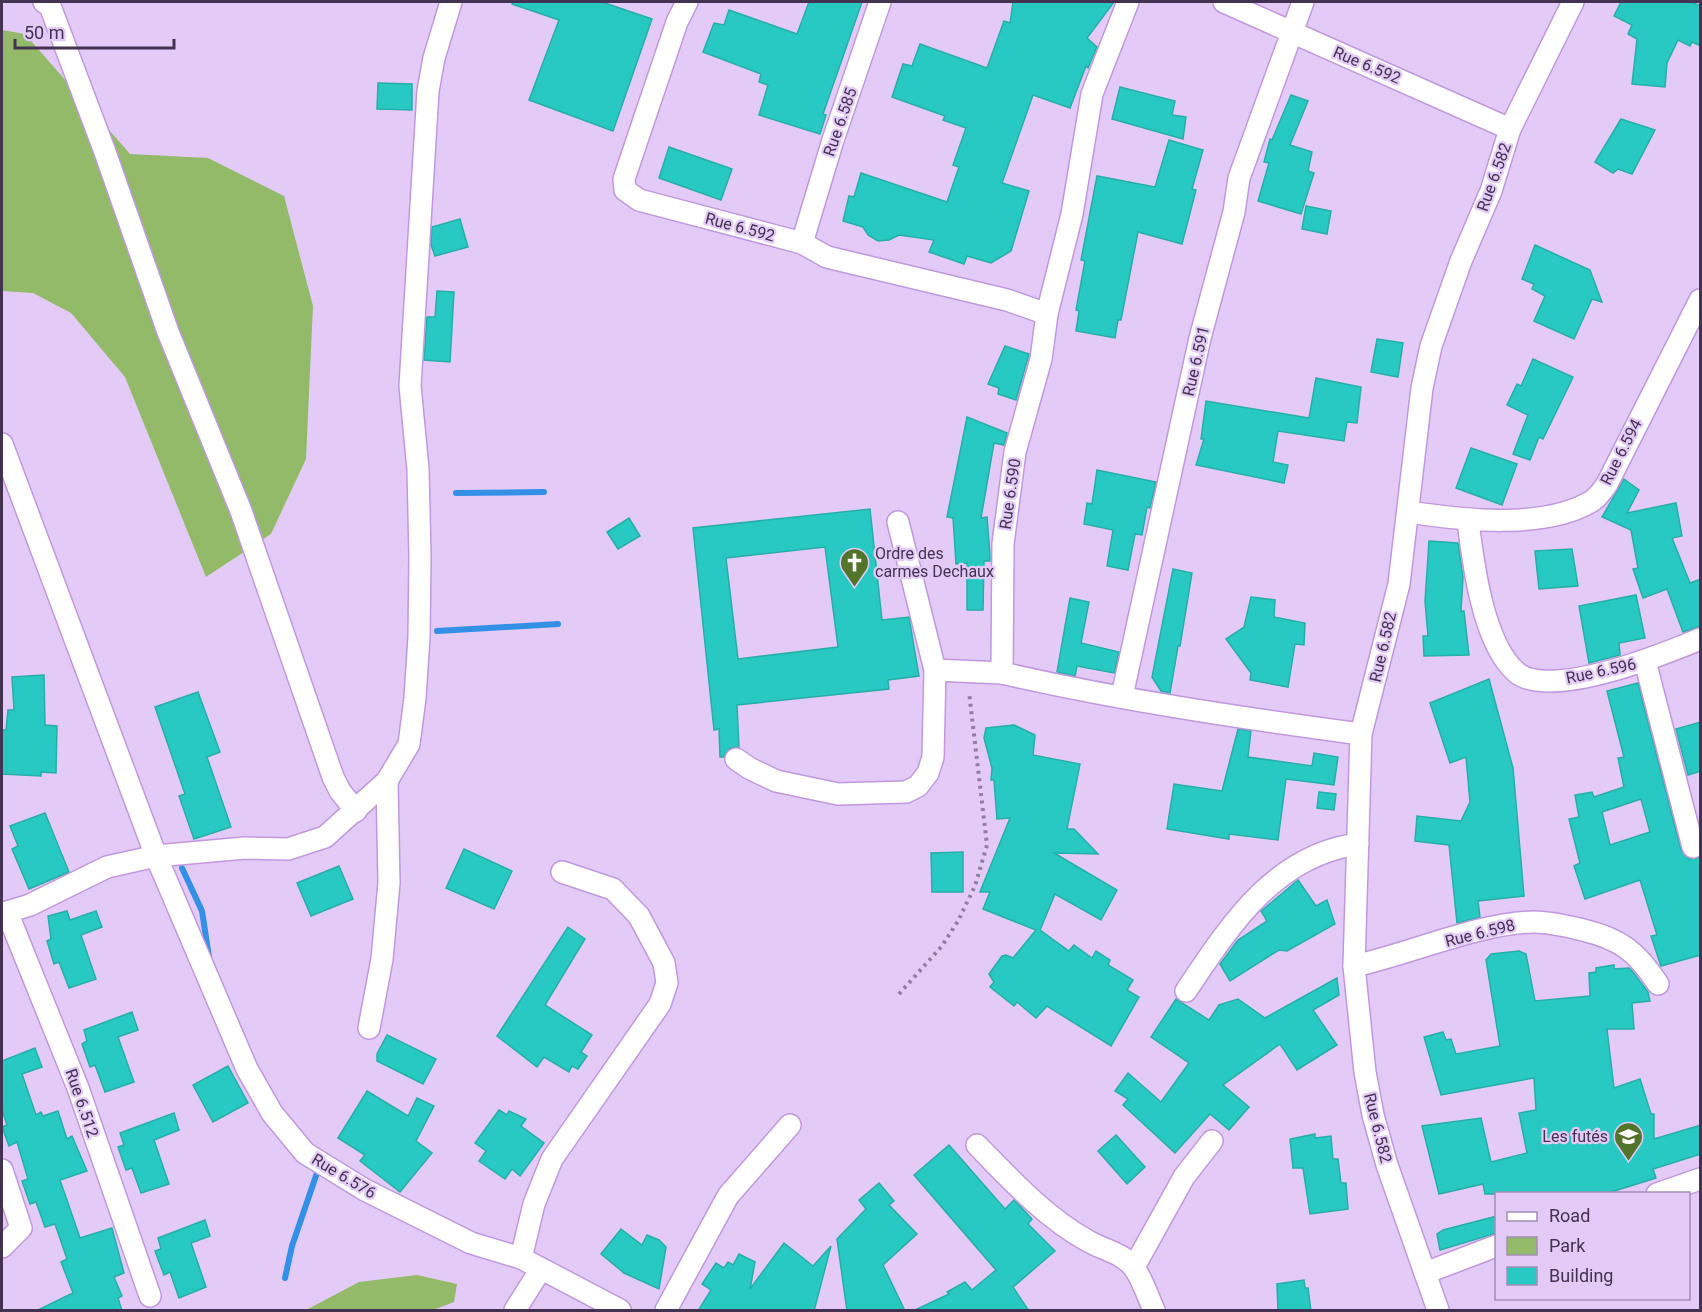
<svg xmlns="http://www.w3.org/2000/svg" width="1702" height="1312" viewBox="0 0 1702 1312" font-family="Roboto,sans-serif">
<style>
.green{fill:#92ba69}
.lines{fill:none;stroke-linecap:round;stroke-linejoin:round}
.stream{stroke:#3390e6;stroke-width:6}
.building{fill:#29c9c3;stroke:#26aea8;stroke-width:1.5;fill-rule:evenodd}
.minor-casing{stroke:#c198df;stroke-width:24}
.path{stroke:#927ea2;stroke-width:4;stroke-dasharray:3 4.5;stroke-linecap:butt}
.minor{stroke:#fff;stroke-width:21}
.labels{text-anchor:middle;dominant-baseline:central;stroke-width:4.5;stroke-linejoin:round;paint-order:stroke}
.street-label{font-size:16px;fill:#433250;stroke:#e4cbf7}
.poi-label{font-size:16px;fill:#433250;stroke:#e4cbf7;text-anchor:start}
</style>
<rect width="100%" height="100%" fill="#e4cbf7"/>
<g class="green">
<path d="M2,30L25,34L130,154L208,158L284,196L313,306L306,459L271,534L206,577L125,377L71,313L33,293L2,291Z"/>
<path d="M417,1275L457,1284L454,1302L433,1310H306L359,1282Z"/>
</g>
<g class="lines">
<g class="stream">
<path d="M456,493L544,492"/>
<path d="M437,631L558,624"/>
<path d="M182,868L202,911L209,957"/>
<path d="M285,1278L292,1246L319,1167"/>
</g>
</g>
<g class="building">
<path d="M513,2H602L652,19L613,131L529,100L559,20L512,4Z"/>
<path d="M809,2H862L823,114L826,115L820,134L759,115L768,85L759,82L761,74L703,52L714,23L724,25L729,10L797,34Z"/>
<path d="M1013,2H1114L1087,38L1097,47L1088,68L1086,66L1070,108L1033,95L1002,183L1029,191L1011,251L991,263L967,256L964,264L929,252L934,240L899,235L889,240L878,241L868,235L863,227L843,221L849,196L854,197L861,173L947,202L959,167L953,165L966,128L943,120L945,116L892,97L903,64L912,66L920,44L987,68L1004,21L1010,23Z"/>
<path d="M1621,2H1691L1701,6V46L1692,42L1690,46L1678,40L1667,63L1665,87L1632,84L1637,39L1628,34L1632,25L1614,16Z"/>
<path d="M378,83L412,84V110L377,109Z"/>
<path d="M1120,87L1175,101L1172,115L1186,117L1183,139L1112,119Z"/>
<path d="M1291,95L1308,101L1290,145L1312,152L1308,171L1314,173L1301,214L1258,201L1269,163L1264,162L1270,139L1272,140Z"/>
<path d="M1621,119L1655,130L1632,174L1618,169L1613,173L1595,162Z"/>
<path d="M1169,140L1203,150L1192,189L1196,190L1182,244L1138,232L1121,320H1118L1115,338L1076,331L1079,311L1076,310L1085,261L1081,260L1097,176L1155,187Z"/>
<path d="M669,147L732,169L721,200L659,178Z"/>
<path d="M1306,206L1331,211L1327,234L1302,229Z"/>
<path d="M460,219L468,247L435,256L431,245L432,227Z"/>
<path d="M1535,245L1590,270L1602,302L1592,299L1574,339L1534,321L1545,296L1532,289L1534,284L1522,279Z"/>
<path d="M437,291L454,292L450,362L424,360L427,317H435Z"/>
<path d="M1377,339L1403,343L1398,377L1371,372Z"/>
<path d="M1005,346L1029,354L1016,400L998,394L999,388L988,384Z"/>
<path d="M1533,359L1573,377L1543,439L1539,437L1530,460L1513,454L1528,415L1507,405L1517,384L1521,386Z"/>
<path d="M1316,378L1361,387L1357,423L1347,422L1344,441L1278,431L1273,462L1288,465L1284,483L1196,465L1204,439H1201L1206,401L1309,418Z"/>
<path d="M967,417L1007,433L1004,445L994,443L981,518L987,517L990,555V561H984L983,610H967V563L956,564L953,518L947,517Z"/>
<path d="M1471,448L1517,464L1502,505L1456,488Z"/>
<path d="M1097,470L1156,482L1150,508L1147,507L1142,535L1135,534L1128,570L1107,566L1113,530L1084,524L1087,503L1092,504Z"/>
<path d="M1624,479L1639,490L1627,513L1676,503L1682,536L1672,538L1690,583L1701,579V626L1683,632L1667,589L1643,598L1633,569L1638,568L1631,530L1602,517Z"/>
<path d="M870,509L882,620L909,617L919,676L888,680L889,689L737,705L739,747L730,748L724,757H720L719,729L714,730L693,528ZM825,547L838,647L738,659L726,558Z"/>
<path d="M629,518L640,536L618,549L607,532Z"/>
<path d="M1429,541L1458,543L1463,577L1461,611H1464L1469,655L1424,656L1423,636H1428L1425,601Z"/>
<path d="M1572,549L1578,586L1539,589L1535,551Z"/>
<path d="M1173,569L1192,573L1180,646H1178L1170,693L1161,691L1152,677Z"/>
<path d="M1636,595L1645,638L1619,643L1620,655L1589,663L1579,606Z"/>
<path d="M1251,597L1275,600L1274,617L1305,623L1304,645L1295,644L1288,687L1250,680L1251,673L1226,639L1244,627Z"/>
<path d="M1070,598L1089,602L1081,643L1119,652L1114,673L1077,666L1075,676L1057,672Z"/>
<path d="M44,675L45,725L57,726L56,773L41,772V776L2,774V730H6L8,710H14L12,677Z"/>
<path d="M1489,679L1513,768L1524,896L1478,901L1480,917L1457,923L1449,845L1415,841L1417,816L1461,821L1470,802L1466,757L1450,763L1430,703Z"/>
<path d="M1638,683L1681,850L1689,859L1701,857V955L1661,966L1651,936L1657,935L1640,880L1585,899L1574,866L1580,863L1569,819L1579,817L1575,795L1592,792L1594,797L1624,787L1618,758L1624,757L1607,691ZM1641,799L1650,832L1610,845L1602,812Z"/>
<path d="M198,692L220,752L207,757L231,827L194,839L179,796L185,794L155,707Z"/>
<path d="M1701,722V771L1688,775L1676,729Z"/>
<path d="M1014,725L1035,735L1033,755L1080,764L1067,829H1074L1098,854L1054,853L1117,890L1101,920L1055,894L1040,930L1069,951L1074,945L1092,958L1096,951L1110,960L1108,965L1133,980L1127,990L1139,997L1111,1046L1047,1006L1036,1018L1017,1002L1014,1006L990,987L994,982L989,974L1002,956L1006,955L1013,958L1036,930L983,909L990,892H980L1010,818L997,819L994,780H991L992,768L984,738L986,728Z"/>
<path d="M1238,729L1251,731L1248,757L1312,766L1314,753L1338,757L1334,785L1286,779L1278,840L1229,834V839L1167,829L1174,784L1222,791Z"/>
<path d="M1319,792L1336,794L1334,810L1317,808Z"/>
<path d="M45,813L69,872L29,889L12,849L18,846L10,826Z"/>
<path d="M464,849L512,871L494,909L446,888Z"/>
<path d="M963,852V892H932L931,853Z"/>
<path d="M339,866L353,899L311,916L297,883Z"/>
<path d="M1298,880L1316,906L1327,900L1335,924L1287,951L1279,950L1230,981L1220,964L1238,940L1267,921L1261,911L1266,907Z"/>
<path d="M67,911L70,920L96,911L102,927L81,935L96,979L69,988L59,962L54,964L47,941L51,939L48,916Z"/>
<path d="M568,927L585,939L545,1005L592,1035L581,1052L587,1056L578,1069L572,1066L569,1072L544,1057L537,1067L497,1036Z"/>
<path d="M1519,951L1526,954L1535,1001L1590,996L1589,973L1596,972V968L1614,965V969L1629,968L1633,972L1648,992L1650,1001L1632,1003L1634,1029H1607L1614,1088L1640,1079L1651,1114H1654V1139L1701,1125V1154L1653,1169L1656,1178L1605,1194H1485L1483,1184L1439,1194L1422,1126L1481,1118L1491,1162L1527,1153L1519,1113L1536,1110L1534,1078L1441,1095L1424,1037L1443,1032L1446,1040L1451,1039L1456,1054L1500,1046L1486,960L1491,954Z"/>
<path d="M1337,978L1339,995L1313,1010L1337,1045L1297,1070L1280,1044L1223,1085L1249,1107L1229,1130L1210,1114L1175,1153L1123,1105L1128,1099L1115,1091L1128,1073L1161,1102L1189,1063L1151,1037L1176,999L1209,1020L1219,1005L1238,999L1265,1018Z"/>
<path d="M132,1012L138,1030L118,1037L134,1082L105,1092L95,1065L90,1067L82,1044L87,1041L84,1030Z"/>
<path d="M387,1035L436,1059L423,1084L377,1061V1054Z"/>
<path d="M35,1048L42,1067L22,1074L36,1115L41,1112L43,1116L58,1111L67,1139L72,1136L87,1171L60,1180L80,1238L112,1228L124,1273L114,1277L122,1296L118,1298L122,1311H36L73,1293L61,1262L67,1259L55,1224L45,1227L36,1202L30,1204L22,1181L28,1179L17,1142L9,1146L2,1127L7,1125L2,1110V1061Z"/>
<path d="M228,1066L248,1103L213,1122L193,1085Z"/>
<path d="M367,1091L408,1116L417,1098L434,1106L416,1141L432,1153L400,1192L360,1161L365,1155L338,1138Z"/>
<path d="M499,1110L507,1115L509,1111L526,1119L521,1126L544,1143L520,1176L512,1169L505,1179L479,1161L486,1151L475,1143Z"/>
<path d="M174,1113L179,1130L154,1140L169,1184L141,1193L132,1168L126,1170L118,1147L124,1145L120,1133Z"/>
<path d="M1315,1134V1138L1331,1136L1333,1159H1338L1341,1183H1346L1348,1209L1310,1214L1303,1168H1293L1290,1139Z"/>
<path d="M1116,1135L1145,1167L1127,1184L1098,1151Z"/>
<path d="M949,1145L1005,1209L1014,1200L1020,1206L1032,1219L1028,1224L1055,1251L1013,1287L1029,1311H913L949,1294L947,1292L965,1282L972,1290L996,1270L914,1175Z"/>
<path d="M879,1183L894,1201L889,1205L917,1234L883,1265L905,1311H847L837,1239L866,1209L859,1200Z"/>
<path d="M1497,1216V1233L1440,1250L1437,1234L1443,1230Z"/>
<path d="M205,1220L210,1236L191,1243L206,1287L179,1298L170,1272L164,1275L155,1251L161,1249L158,1238Z"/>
<path d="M621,1229L642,1245L647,1235L659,1240L666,1247L659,1289L624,1273L601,1254Z"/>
<path d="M784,1243L813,1266L831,1246L814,1311H698L711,1290L702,1284L716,1263L724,1268L728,1262L733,1265L739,1254L755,1262L750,1289Z"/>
<path d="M1304,1280L1305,1288H1308L1311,1311H1278L1277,1284Z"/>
</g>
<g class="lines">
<defs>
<g id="minor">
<path d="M44,2L50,6L105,152L168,332L241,511L333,777L340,791L356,811"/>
<path d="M687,2L677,22L624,179L625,190L639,200L802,243L827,257L1007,300L1047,314"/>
<path d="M1128,2L1092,94L1072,214L1047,314L1041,359L1015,452L1003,544L1002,673C1120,700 1241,718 1361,734"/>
<path d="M1224,2L1510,129"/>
<path d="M802,243L833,140L880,2"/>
<path d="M2,444L156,856L247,1069L272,1113L305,1153L365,1190L471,1243L521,1258L620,1310"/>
<path d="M1409,512C1462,520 1544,530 1592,501C1598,497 1603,490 1607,484L1700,300"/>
<path d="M1468,521C1473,563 1483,643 1516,672C1549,701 1664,654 1700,639"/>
<path d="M1645,661L1693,847"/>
<path d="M935,670L1002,673"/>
<path d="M1122,696L1200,338L1234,212L1239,178L1303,2"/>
<path d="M736,759L749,768L776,781L838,794L906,792L918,786L928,773L933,757L935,670L898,522"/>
<path d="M7,912L30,905L107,867L156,856L245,848L288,849L325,837L387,781L409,744L415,698L419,637L420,557L418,469L410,386L428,91L434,58L451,2"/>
<path d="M2,914L7,912L78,1088L150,1296"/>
<path d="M1354,966C1409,954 1479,923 1533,922C1550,922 1567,926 1583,930C1621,939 1637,952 1658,984"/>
<path d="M1186,991C1229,927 1274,855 1358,844"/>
<path d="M369,1028L382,959L389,883L387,781"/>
<path d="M977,1145C1010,1179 1046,1218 1088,1241C1103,1250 1124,1253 1135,1269C1143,1281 1148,1297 1154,1310"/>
<path d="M2,1170L21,1228L2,1247"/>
<path d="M1657,1194L1700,1179"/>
<path d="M521,1258L534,1204L552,1159L660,1004L667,983L664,963L639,916L613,889L562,872"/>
<path d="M1134,1267L1184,1177L1212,1141"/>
<path d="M1425,1273L1496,1246"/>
<path d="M515,1310L541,1269"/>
<path d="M666,1310L728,1196L790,1125"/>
<path d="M1438,1310L1387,1165L1373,1115L1365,1072L1354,966L1361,734L1399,584L1422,388L1431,346L1461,261L1491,191L1510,129L1573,2"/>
</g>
</defs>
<use href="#minor" class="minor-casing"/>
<path class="path" d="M899,994L942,946L958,921L975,886L987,845L969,692"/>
<use href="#minor" class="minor"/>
</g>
<defs>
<symbol id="church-pin" viewBox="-11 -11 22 30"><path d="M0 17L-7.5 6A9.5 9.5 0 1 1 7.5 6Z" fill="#52742b" stroke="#e4cbf7"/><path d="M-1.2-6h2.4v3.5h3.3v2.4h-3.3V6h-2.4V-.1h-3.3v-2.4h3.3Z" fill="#fff"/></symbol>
<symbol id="school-pin" viewBox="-11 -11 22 30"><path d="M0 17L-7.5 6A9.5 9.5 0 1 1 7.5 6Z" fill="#52742b" stroke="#e4cbf7"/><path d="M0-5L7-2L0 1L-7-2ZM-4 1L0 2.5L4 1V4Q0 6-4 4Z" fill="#fff"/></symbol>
</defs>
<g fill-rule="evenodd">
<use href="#church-pin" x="838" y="546" width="33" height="45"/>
<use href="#school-pin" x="1612" y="1120" width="33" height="45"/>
</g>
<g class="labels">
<g class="street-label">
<text transform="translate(1367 65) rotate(23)">Rue 6.592</text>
<text transform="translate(840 122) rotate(-71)">Rue 6.585</text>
<text transform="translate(1494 177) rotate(-70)">Rue 6.582</text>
<text transform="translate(740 227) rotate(15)">Rue 6.592</text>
<text transform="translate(1196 361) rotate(-77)">Rue 6.591</text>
<text transform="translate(1621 452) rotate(-63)">Rue 6.594</text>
<text transform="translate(1010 494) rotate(-82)">Rue 6.590</text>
<text transform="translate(1383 647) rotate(-77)">Rue 6.582</text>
<text transform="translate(1601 671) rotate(-12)">Rue 6.596</text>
<text transform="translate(1480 933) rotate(-14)">Rue 6.598</text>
<text transform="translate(82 1103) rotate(71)">Rue 6.512</text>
<text transform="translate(1378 1128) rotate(76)">Rue 6.582</text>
<text transform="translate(344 1176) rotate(31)">Rue 6.576</text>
</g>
<g class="poi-label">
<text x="875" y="553">Ordre des<tspan x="875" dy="18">carmes Dechaux</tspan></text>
<text x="1608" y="1136" text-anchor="end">Les futés</text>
</g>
</g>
<rect width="1702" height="1312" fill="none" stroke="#433250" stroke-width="6"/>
<rect x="1495" y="1192" width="195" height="108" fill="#e4cbf7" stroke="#a48eb4" stroke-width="1.5"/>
<rect x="1507" y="1212" width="30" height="9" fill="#ffffff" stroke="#a48eb4" stroke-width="1.5"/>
<text x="1549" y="1222" font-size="18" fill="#433250">Road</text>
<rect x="1507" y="1237" width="30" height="18" fill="#92ba69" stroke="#a48eb4" stroke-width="1.5"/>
<text x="1549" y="1252" font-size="18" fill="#433250">Park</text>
<rect x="1507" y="1267" width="30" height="18" fill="#29c9c3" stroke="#a48eb4" stroke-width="1.5"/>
<text x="1549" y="1282" font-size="18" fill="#433250">Building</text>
<path d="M15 39v9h159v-9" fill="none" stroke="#433250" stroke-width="3"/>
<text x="24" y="39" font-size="18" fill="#433250" stroke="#e4cbf7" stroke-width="4.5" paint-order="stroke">50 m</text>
</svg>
